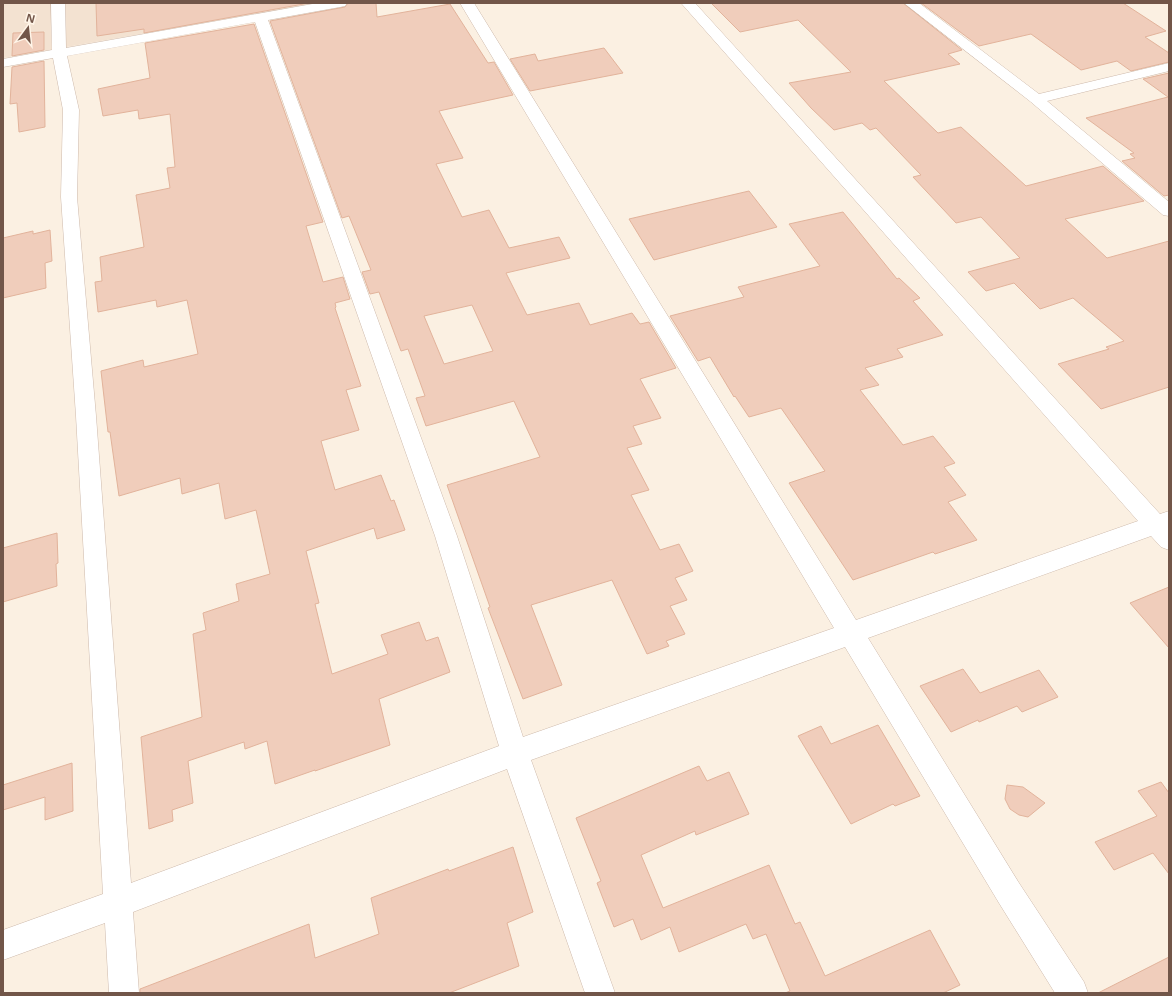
<svg xmlns="http://www.w3.org/2000/svg" width="1172" height="996" viewBox="0 0 1172 996" font-family="'Noto Sans',sans-serif">
<style>
.residential{fill:#f3e2d1}
.building{fill:#f0cdbb;stroke:#e2b39b;fill-rule:evenodd}
.lines{fill:none;stroke-linecap:round;stroke-linejoin:round}
.minor-casing{stroke:#cebaac;stroke-width:1}
.minor{fill:#fff;fill-rule:evenodd}
</style>
<rect width="100%" height="100%" fill="#fbf0e2"/>
<path class="residential" d="M3,3H320L3,58Z"/>
<g class="building">
<path d="M96,3H309L144,33V29L97,36Z"/>
<path d="M348,3H376L377,17L450,4L488,63L494,62L513,95L439,111L463,158L436,164L462,217L489,210L509,248L559,237L570,258L506,273L527,315L579,303L590,325L632,313L640,324L649,322L676,368L640,379L661,418L633,426L642,444L627,448L649,490L631,495L660,550L679,544L693,571L675,578L687,600L670,606L685,634L666,641L669,646L647,654L612,580L531,605L562,685L523,699L488,608L490,607L447,485L540,457L514,401L426,426L416,398L425,396L408,349L401,351L379,292L370,294L362,272L371,270L349,216L342,218L270,21L345,7ZM472,305L493,351L444,364L424,316Z"/>
<path d="M711,3H903L962,50L948,54L960,64L884,81L938,133L961,127L1026,186L1103,166L1144,201L1065,219L1107,258L1169,241V387L1101,409L1058,364L1109,349L1106,347L1124,341L1073,298L1040,309L1014,283L986,291L968,272L1020,258L981,217L956,223L913,177L921,175L876,128L870,130L862,123L834,130L811,108L789,83L851,72L798,20L740,32Z"/>
<path d="M921,3H1123L1166,31L1145,37L1169,53V62L1131,71L1117,61L1081,70L1031,34L979,46Z"/>
<path d="M254,24L323,222L306,226L323,282L343,277L350,299L335,303L336,307L335,308L361,386L346,390L359,430L321,441L335,490L381,475L391,501L394,500L405,530L377,539L374,528L306,551L319,603L315,604L332,674L388,654L381,635L419,622L426,641L438,637L450,672L379,699L390,745L315,771V770L275,784L267,741L245,749L244,742L188,761L193,803L172,810L173,821L149,829L141,737L202,717L193,634L206,630L203,613L239,601L236,584L270,574L256,510L225,519L219,483L182,494L180,478L119,496L110,432H108L101,371L143,360L144,367L198,354L187,300L157,307L156,300L98,312L95,282L102,281L100,257L144,247L136,195L170,188L167,168L175,167L170,114L139,119L138,110L103,116L98,89L150,78L145,43Z"/>
<path d="M44,32V50L12,56L13,33Z"/>
<path d="M604,48L623,73L530,91L510,59L535,54L538,61Z"/>
<path d="M44,61L45,127L19,132L17,103L10,104L12,67Z"/>
<path d="M1169,73V195L1164,196L1122,161L1135,158L1130,154L1134,153L1086,118L1168,97L1143,79Z"/>
<path d="M749,191L777,227L654,260L629,219Z"/>
<path d="M843,212L897,279L899,278L920,298L913,301L943,335L897,349L903,357L865,368L879,385L860,390L903,445L933,436L955,463L944,467L966,495L948,502L977,540L935,554L933,552L853,580L789,483L825,471L781,408L749,417L735,396L734,397L710,357L698,361L670,316L744,297L738,287L820,266L789,224Z"/>
<path d="M50,230L52,261L45,263L46,288L3,298V238L33,231V234Z"/>
<path d="M57,533L58,563L56,564L57,586L3,602V548Z"/>
<path d="M1169,587V648L1130,603Z"/>
<path d="M963,669L980,693L1039,670L1058,697L1022,712L1017,706L979,722L978,720L951,732L920,686Z"/>
<path d="M878,725L920,796L895,806L893,804L851,824L798,736L821,726L831,744Z"/>
<path d="M72,763L73,811L45,820V797L3,810V785Z"/>
<path d="M699,766L707,781L729,772L749,814L696,835L695,831L641,855L663,908L769,865L795,924L800,922L825,976L930,930L960,985L943,993H785L790,991L766,934L753,939L746,924L679,952L670,927L641,940L633,919L614,927L597,883L601,881L576,818Z"/>
<path d="M1161,782L1169,793V874L1153,853L1114,870L1095,842L1157,816L1138,791Z"/>
<path d="M1007,785L1023,787L1045,803L1028,817L1019,815L1010,809L1005,799Z"/>
<path d="M513,847L533,912L507,923L519,966L449,993H140V989L309,924L315,958L379,934L371,898L448,869L449,871Z"/>
<path d="M1169,957V993H1098Z"/>
</g>
<g class="lines">
<defs>
<g id="minor">
<path d="M51,3H65L66,48L318,3H347L345,6L340,7L268,20L457,536L523,737L834,628L460,3H474L856,620L1138,521L681,3H695L1160,514L1169,511V550L1161,547L1151,536L868,638L1019,883L1084,982L1088,993H1055L999,903L845,647L531,760L615,993H585L507,769L133,912L139,993H109L105,923L3,960V930L103,894L76,416L61,197L63,110L53,58L3,67V59L52,50ZM255,22L435,536L499,746L131,883L96,416L77,197L79,110L67,56Z"/>
<path d="M904,3H919L1039,94L1169,63V71L1047,101L1169,202V216L1163,215L1031,102Z"/>
</g>
</defs>
<use href="#minor" class="minor-casing"/>
<use href="#minor" class="minor"/>
</g>
<rect width="1172" height="996" fill="none" stroke="#725649" stroke-width="8"/>
<g transform="translate(28 28) rotate(15)" stroke="#fff5e8" stroke-width="3" paint-order="stroke">
<path d="M0-3L7 15L0 10L-7 15Z" fill="#725649"/>
<text y="-6" font-size="11" font-weight="bold" text-anchor="middle" fill="#725649">N</text>
</g>
</svg>
